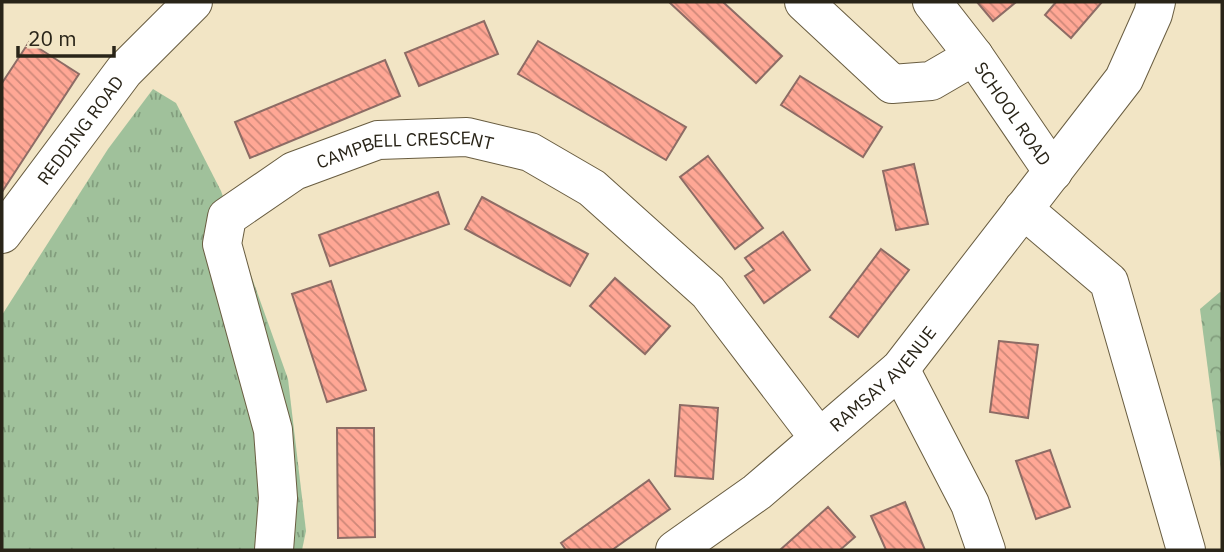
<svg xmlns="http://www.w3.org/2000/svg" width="1224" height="552" viewBox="0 0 1224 552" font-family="'IBM Plex Sans',sans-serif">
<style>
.grass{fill:url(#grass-tufts)}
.forest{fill:url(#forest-crowns)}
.building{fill:url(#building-back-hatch);stroke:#8d6c65;stroke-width:2}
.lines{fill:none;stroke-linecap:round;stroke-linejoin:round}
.minor-casing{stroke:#695d41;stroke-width:40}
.minor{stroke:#fff;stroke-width:38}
.labels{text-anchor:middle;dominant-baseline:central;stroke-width:6;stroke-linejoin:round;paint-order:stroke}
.street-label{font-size:18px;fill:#292418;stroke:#f2e5c5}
</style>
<defs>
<pattern id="grass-tufts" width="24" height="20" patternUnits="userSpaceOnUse" patternTransform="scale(1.75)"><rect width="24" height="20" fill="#a0c19b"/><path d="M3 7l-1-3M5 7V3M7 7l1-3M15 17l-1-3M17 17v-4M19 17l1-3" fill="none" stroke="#829d7d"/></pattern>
<pattern id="forest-crowns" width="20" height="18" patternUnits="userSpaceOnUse" patternTransform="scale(1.75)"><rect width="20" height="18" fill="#a0c19b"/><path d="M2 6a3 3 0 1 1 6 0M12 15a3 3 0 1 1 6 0" fill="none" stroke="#829d7d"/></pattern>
<pattern id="building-back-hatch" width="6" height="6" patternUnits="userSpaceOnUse" patternTransform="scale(1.75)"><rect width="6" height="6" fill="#ffa795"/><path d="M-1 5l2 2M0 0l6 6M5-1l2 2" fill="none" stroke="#ce8879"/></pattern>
</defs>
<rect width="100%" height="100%" fill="#f2e5c5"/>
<path class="grass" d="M153,89L176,103L221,191L288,379L306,531L302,550H2V315L108,149Z"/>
<path class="forest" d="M1220,292L1222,293V477L1200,309Z"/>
<g class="building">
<path d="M669,2H723L782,56L756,83Z"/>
<path d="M977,2H1016L993,21Z"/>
<path d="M1056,2H1102L1071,38L1045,15Z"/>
<path d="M484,21L498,54L419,86L405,53Z"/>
<path d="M538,41L686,127L666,160L518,74Z"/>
<path d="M29,42L79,74L2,192V83Z"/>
<path d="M385,60L400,96L250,158L235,122Z"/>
<path d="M800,76L882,127L863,157L781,105Z"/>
<path d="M708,156L763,228L735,249L680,177Z"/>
<path d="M914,164L928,224L896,230L883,171Z"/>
<path d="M438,192L449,224L330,266L319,235Z"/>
<path d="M482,197L588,254L570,286L465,229Z"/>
<path d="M783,232L810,270L764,303L745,276L754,270L745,258Z"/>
<path d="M881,249L909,270L858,337L830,317Z"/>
<path d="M615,278L670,326L645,354L590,306Z"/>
<path d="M331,281L366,390L327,402L292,294Z"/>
<path d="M999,341L1038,345L1028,418L990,412Z"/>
<path d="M680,405L718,408L713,479L675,476Z"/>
<path d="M337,428H374L375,537L338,538Z"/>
<path d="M1050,450L1070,507L1036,519L1016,461Z"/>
<path d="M649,480L670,509L612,550H566L561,543Z"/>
<path d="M905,502L925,550H886L871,516Z"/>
<path d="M828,507L855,537L840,550H780Z"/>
</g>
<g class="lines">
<defs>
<g id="minor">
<path d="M804,2L892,84L931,81L974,56"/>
<path id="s1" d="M932,2L974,56L1053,172"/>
<path d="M1023,209L1109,282L1186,550"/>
<path id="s2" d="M2,234L124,71L193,2"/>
<path d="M900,369L970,504L986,550"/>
<path id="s3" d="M274,550L278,498L273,430L222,244L227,217L294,171L378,140L467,137L530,152L592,188L708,292L819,438"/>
<path id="s4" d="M675,550L757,492L900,369L1124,79L1153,14L1156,2"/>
</g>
</defs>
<use href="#minor" class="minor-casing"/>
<use href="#minor" class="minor"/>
</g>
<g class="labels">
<g class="street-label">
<text stroke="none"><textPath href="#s1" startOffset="138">SCHOOL ROAD</textPath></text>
<text stroke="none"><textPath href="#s2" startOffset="130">REDDING ROAD</textPath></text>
<text stroke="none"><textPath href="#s3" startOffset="537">CAMPBELL CRESCENT</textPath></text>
<text stroke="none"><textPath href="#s4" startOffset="270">RAMSAY AVENUE</textPath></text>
</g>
</g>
<rect width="1224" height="552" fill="none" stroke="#292418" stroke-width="7"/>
<path d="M18 46v10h96v-10" fill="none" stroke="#292418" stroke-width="3.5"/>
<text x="28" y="46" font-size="21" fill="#292418" stroke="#f2e5c5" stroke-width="5" paint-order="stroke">20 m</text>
</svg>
